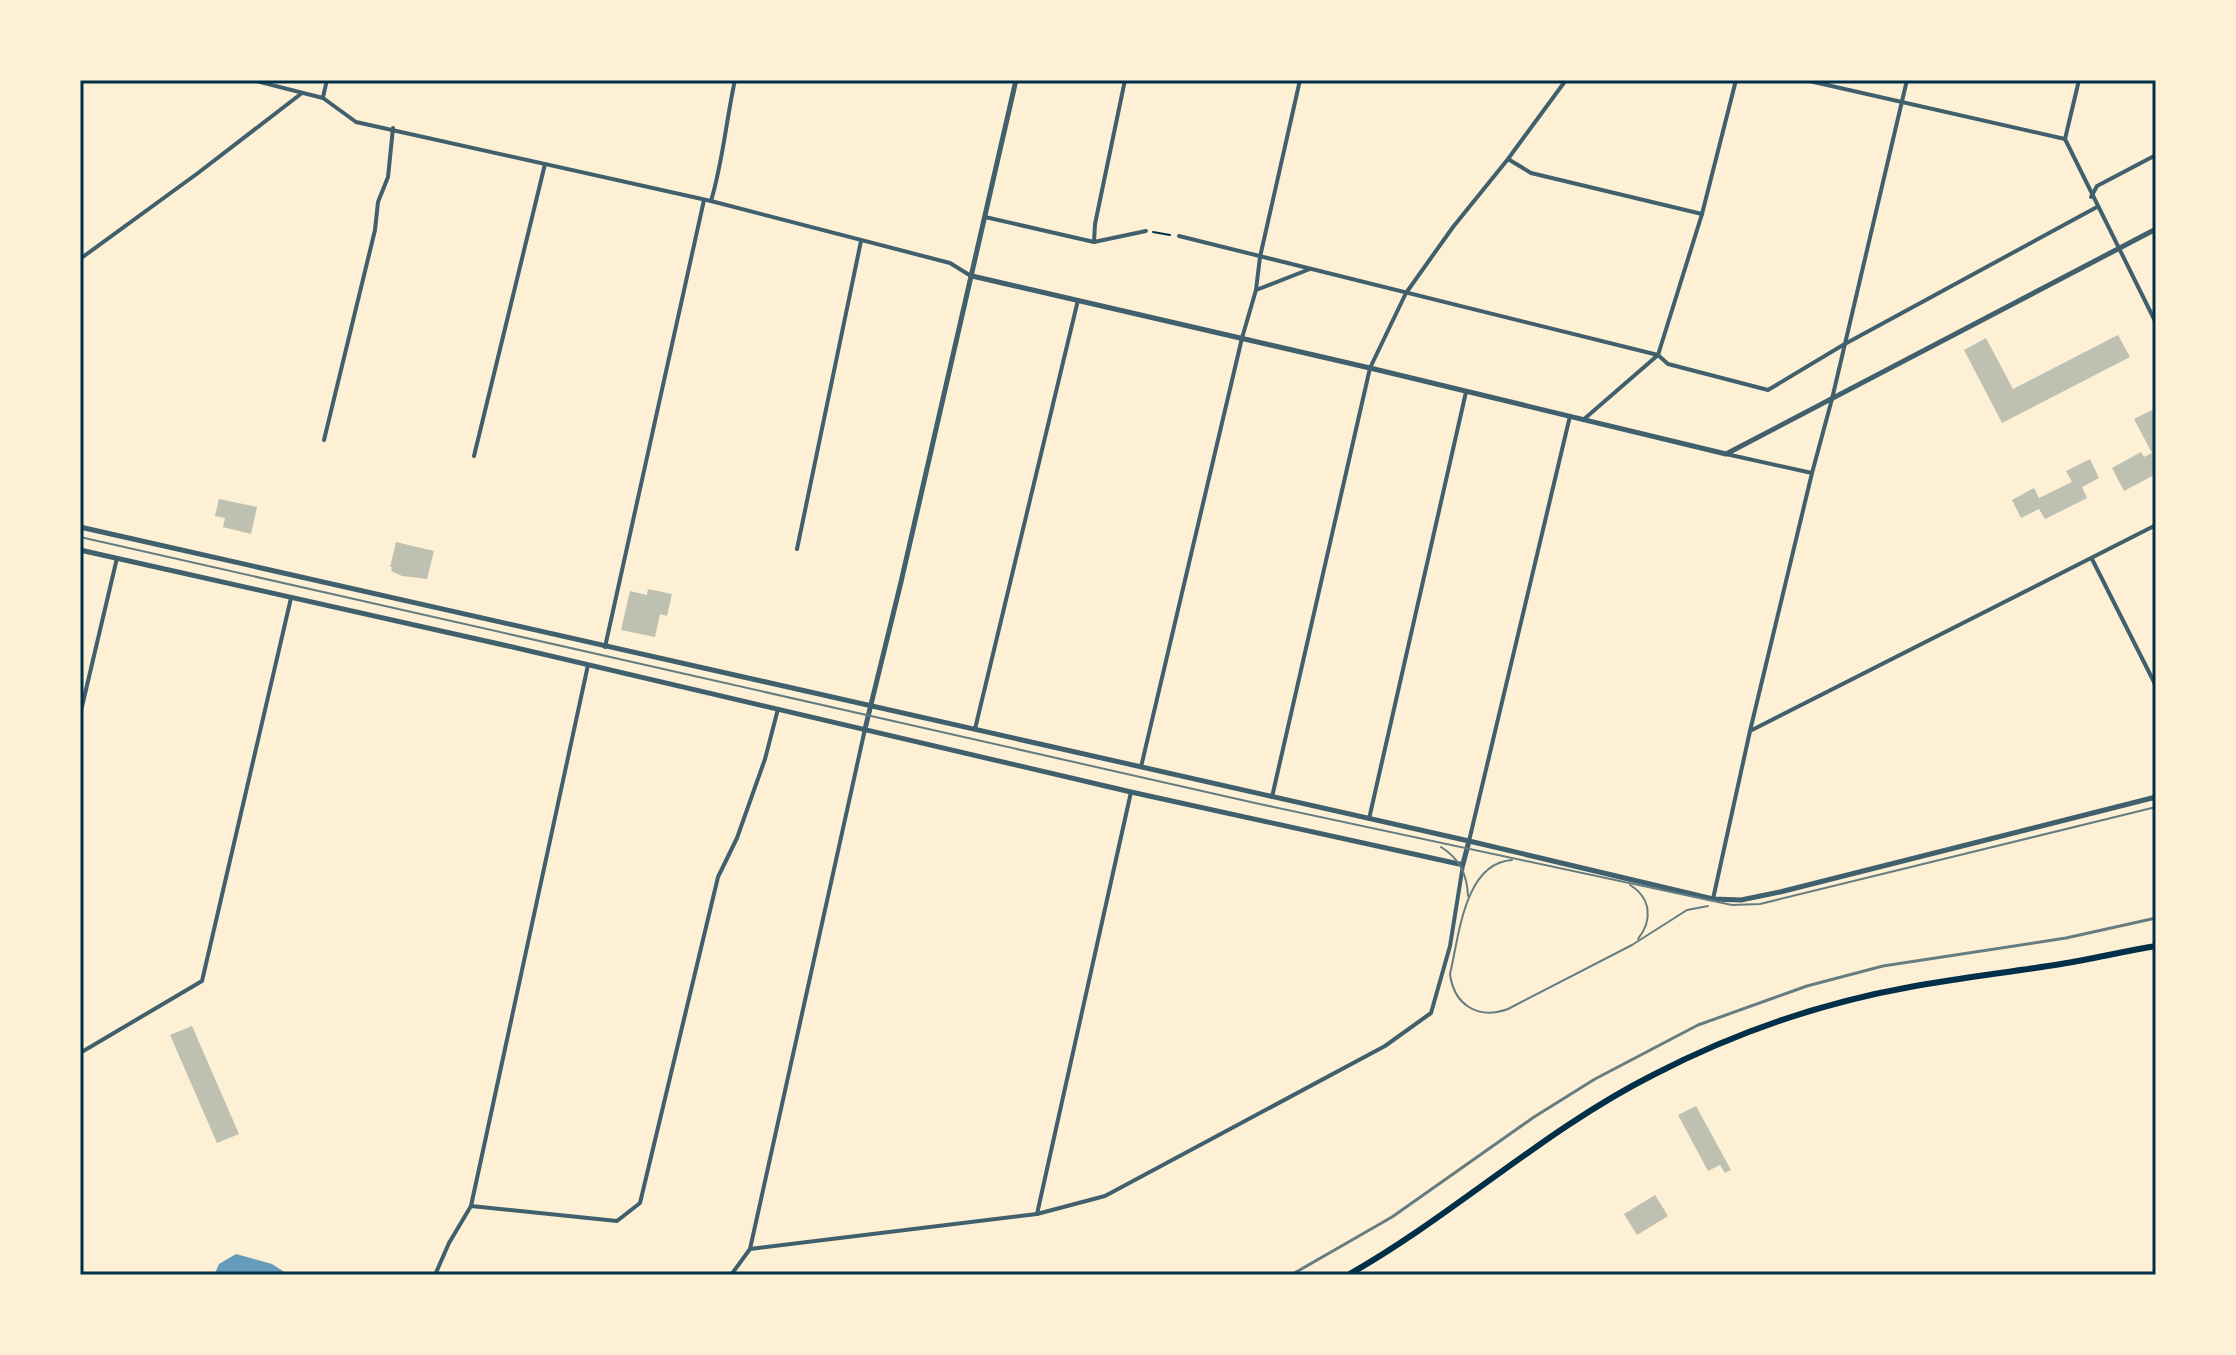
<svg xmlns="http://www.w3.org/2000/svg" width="2236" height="1355" viewBox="0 0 2236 1355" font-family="'DM Sans',sans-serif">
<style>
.water{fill:#669bbc}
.building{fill:#bec0b2}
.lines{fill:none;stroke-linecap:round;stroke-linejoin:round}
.path{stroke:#003049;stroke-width:2}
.minor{stroke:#3f606c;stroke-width:4}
.tertiary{stroke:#3f606c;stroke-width:5}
.secondary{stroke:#003049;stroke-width:6}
.tram{stroke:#657d81;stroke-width:2}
.rail{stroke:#657d81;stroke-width:3}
.neatline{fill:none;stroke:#003049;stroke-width:3}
</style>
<rect width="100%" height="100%" fill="#fdf0d5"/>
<path class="water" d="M236,1254L272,1264L289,1275H214L219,1264Z"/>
<g class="building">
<path d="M2118,335L2130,357L2002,423L1964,350L1986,338L2013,389Z"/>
<path d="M2156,408V474L2124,491L2112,468L2141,452L2144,457L2152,453L2134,419Z"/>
<path d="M2090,459L2099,478L2082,487L2087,498L2045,519L2039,509L2021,518L2012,500L2034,488L2039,498L2072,482L2066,471Z"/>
<path d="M219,499L257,507L251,534L223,527L225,518L215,516Z"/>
<path d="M396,542L434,551L427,579L402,576L391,571L392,567H390Z"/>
<path d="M648,589L672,594L667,616L660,614L655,637L621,630L630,591L647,595Z"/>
<path d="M192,1026L239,1134L217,1143L170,1035Z"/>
<path d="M1696,1106L1731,1170L1725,1173L1720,1165L1708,1171L1678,1115Z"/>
<path d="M1655,1195L1668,1216L1637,1235L1624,1214Z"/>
</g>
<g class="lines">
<path class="path" d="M1153,232L1170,235"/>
<g class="minor">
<path d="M252,80L323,98L356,122L711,201L950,263L971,276"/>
<path d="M1805,80L2065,139"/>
<path d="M2079,80L2065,139L2156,323"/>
<path d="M323,97L327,80"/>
<path d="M1508,159L1531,173L1702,214"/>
<path d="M2091,197L2097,186L2156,155"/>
<path d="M711,201C723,161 726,121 735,80"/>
<path d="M985,217L1094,242L1095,224L1125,80"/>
<path d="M1179,236L1658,355L1668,364L1768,390L1843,345L2097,207"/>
<path d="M1094,242L1146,231"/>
<path d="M80,259L198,173L302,93"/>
<path d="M1256,290L1310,269"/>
<path d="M1583,420L1658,355L1702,214L1736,80"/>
<path d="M324,440L375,230L378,202L388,177L393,128"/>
<path d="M1726,454L1812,473"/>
<path d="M474,456L545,164"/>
<path d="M797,549L861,241"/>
<path d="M2092,559L2156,686"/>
<path d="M605,647L704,200"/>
<path d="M80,715L117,558"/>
<path d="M975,729L1078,300"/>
<path d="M1750,731L2156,525"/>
<path d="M1141,767L1242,338L1256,290L1260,257L1300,80"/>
<path d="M1272,797L1370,368L1406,293L1453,227L1508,159L1566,80"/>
<path d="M1369,819L1466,392"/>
<path d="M1469,841L1570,416"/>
<path d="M1713,899L1750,731L1812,473L1832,399L1907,80"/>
<path d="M80,1053L202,981L291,598"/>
<path d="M471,1206L617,1221L640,1203L718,877L737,838L765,759L778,709"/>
<path d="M1037,1214L1131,792"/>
<path d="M750,1249L1037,1214L1105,1196L1385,1046L1431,1013L1450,946L1463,865"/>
<path d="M435,1275L449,1243L471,1206L588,665"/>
<path d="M731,1275L750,1249L865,729"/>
</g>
<g class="tertiary">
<path d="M972,276L1370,368L1726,454L2156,229"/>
<path d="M80,527L1469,841L1713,899L1741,900L1780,892L2156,797"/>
<path d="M80,550L508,646L1131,792L1459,864H1463L1469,841"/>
<path d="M865,729L901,582L1016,80"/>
</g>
<path class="secondary" d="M1348,1275C1454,1215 1544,1130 1653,1075C1734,1033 1821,1003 1910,987C1960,978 2011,972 2061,964C2093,959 2124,951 2156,946"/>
<g class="tram">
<path d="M80,537L1255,803L1732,905L1760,904L2156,807"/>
<path d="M1441,847C1460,859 1467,874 1468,896"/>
<path d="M1512,860C1464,863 1459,937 1450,974C1454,1005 1478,1020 1508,1009L1632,945L1687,910L1708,906"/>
<path d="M1630,885C1651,898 1653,920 1638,939"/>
</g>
<path class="rail" d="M1291,1275L1392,1217L1534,1117L1595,1079L1698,1025L1807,986L1883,966L2066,938L2156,918"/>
</g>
<rect width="2236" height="1355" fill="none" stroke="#fdf0d5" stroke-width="164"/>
<rect x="82" y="82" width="2072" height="1191" class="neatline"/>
</svg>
